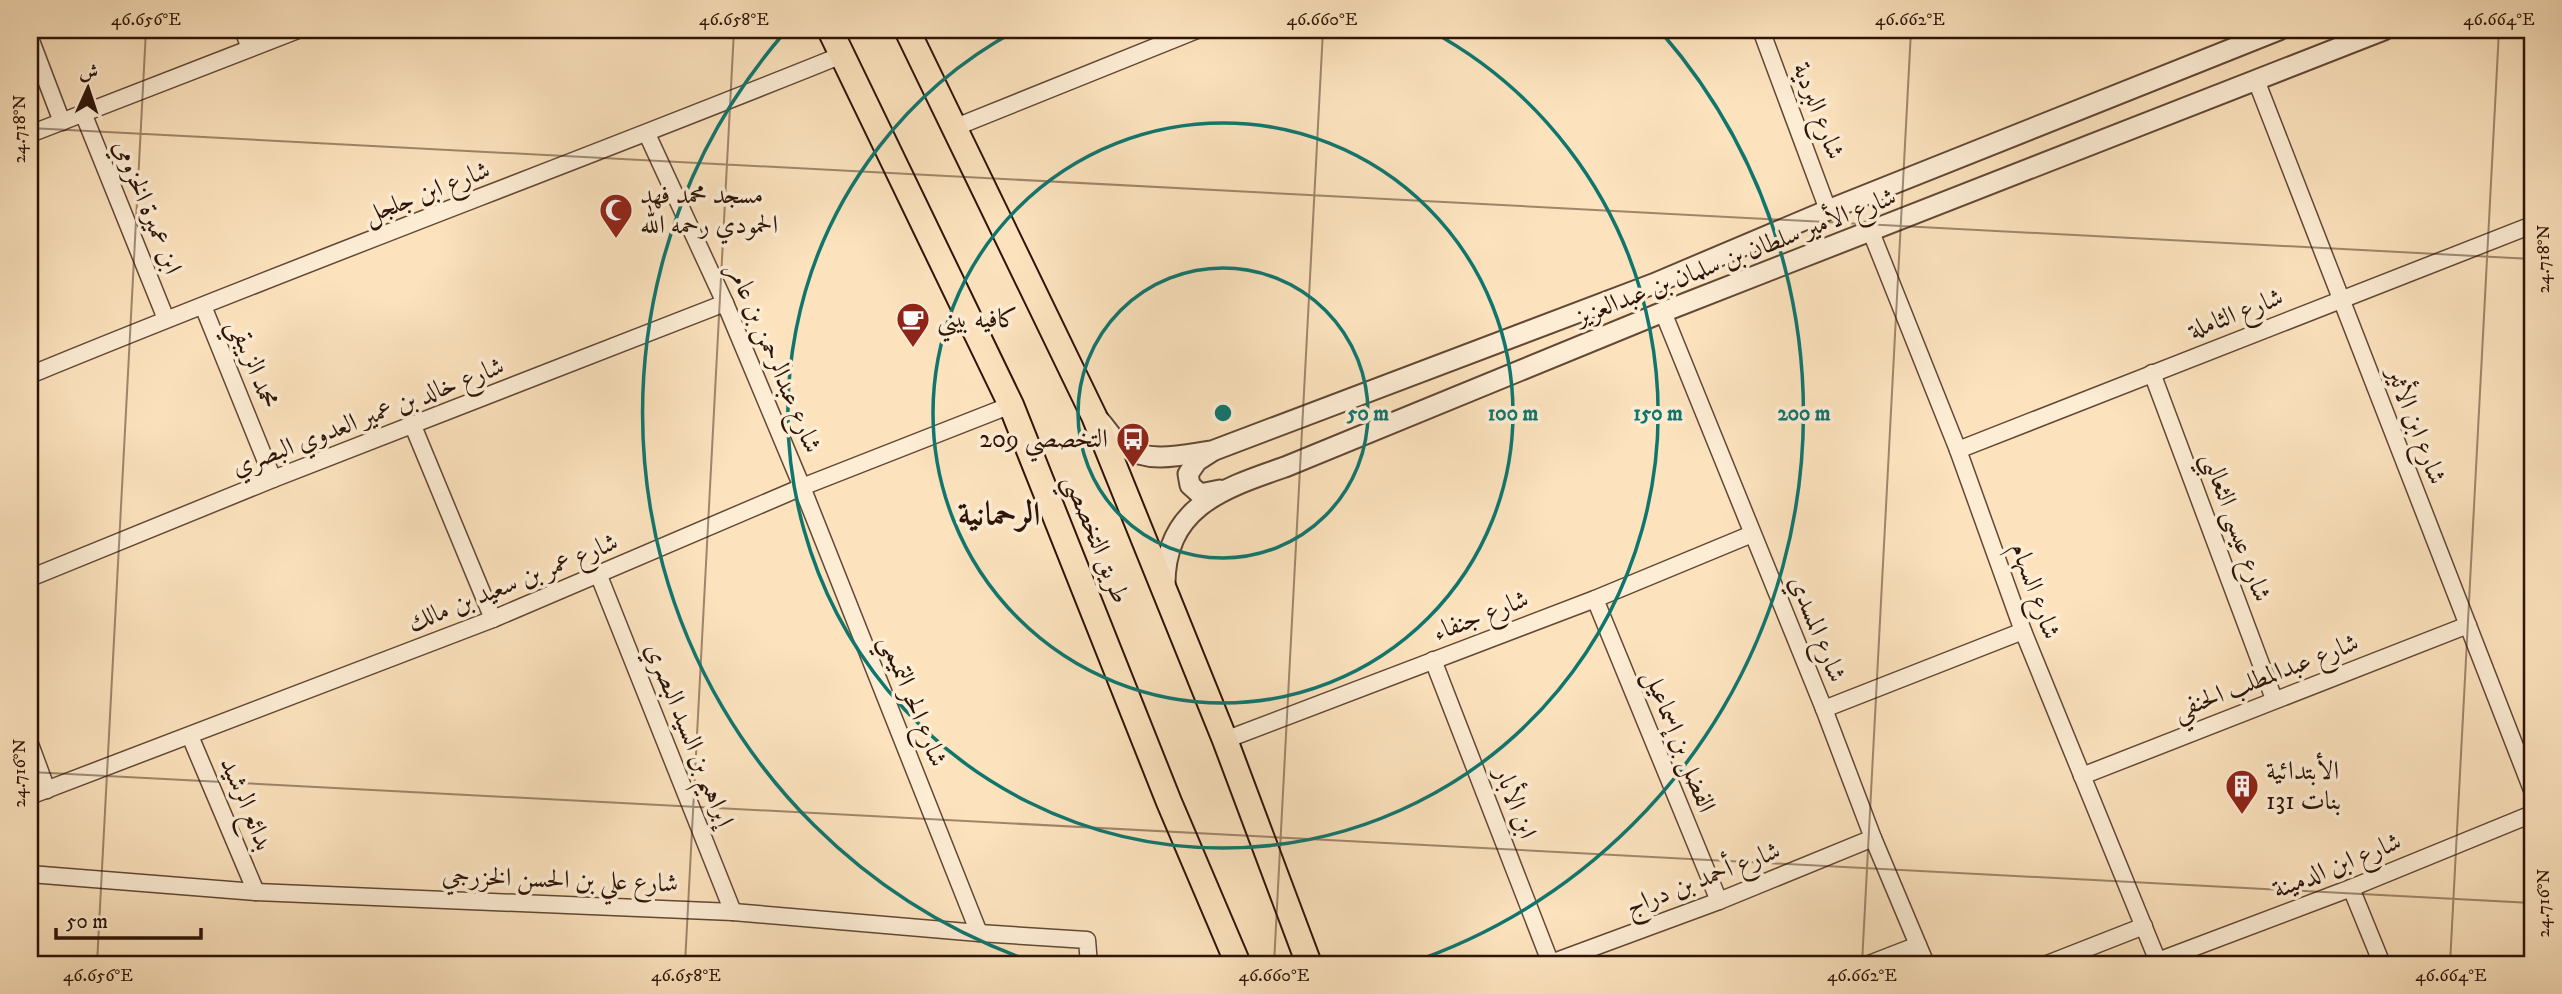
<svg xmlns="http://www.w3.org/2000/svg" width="2562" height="994" viewBox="0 0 2562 994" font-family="'IM FELL DW Pica',Amiri,serif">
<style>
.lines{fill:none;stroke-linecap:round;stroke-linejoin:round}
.minor-casing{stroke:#624835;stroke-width:19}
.tertiary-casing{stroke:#624835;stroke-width:23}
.primary-casing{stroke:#2e1407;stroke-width:28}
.minor{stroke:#fdedd5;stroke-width:16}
.tertiary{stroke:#fdedd5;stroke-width:19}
.primary{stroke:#fce3be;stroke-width:24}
.ticks{fill:none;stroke:#2e1407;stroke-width:2;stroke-opacity:0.45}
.ring{fill:none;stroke:#0f766e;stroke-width:3.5}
.labels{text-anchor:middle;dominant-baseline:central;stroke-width:7;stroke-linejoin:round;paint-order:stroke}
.street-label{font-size:26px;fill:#2e1407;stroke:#fdedd5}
.poi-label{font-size:26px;fill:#2e1407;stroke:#fdedd5;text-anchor:start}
.district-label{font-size:33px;font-weight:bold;fill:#2e1407;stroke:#fdedd5}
.centre{fill:#0f766e;stroke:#fdedd5;stroke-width:3.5}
.ring-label{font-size:21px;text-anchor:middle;font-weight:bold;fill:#0f766e;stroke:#fdedd5;stroke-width:7;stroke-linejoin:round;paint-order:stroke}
.neatline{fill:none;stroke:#2e1407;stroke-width:2.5}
.ticks-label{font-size:18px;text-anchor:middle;fill:#2e1407}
</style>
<rect width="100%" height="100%" fill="#fce3be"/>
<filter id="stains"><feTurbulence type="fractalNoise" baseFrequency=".00286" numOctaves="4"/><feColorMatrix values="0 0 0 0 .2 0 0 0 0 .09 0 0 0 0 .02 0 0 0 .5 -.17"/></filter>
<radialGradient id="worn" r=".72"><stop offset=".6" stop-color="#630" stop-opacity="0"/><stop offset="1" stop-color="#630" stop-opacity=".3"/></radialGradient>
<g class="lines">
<defs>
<g id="minor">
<path d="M243,30L250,48"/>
<path d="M1761,30L1828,210"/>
<path d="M30,38L62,122"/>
<path d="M2256,80L2532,790"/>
<path d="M83,113L166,319"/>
<path d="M956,127L1197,30"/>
<path d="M30,134L298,30"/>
<path d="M647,134L725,303L802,487L979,933"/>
<path d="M1871,232L1958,450L2023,631L2159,964"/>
<path d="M203,306L273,479"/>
<path d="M1663,312L1824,709L1873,838L1926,964"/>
<path d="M2152,373L2274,699"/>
<path d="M30,375C299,264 572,164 842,55"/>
<path d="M413,426L493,619"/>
<path d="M1958,450L2532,225"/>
<path d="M599,576L733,912"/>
<path d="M30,578L273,479L725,303"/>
<path d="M1595,599L1719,901"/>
<path d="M1433,660L1551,964"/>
<path d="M1824,709L2023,631"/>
<path d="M190,736L256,892"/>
<path d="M1225,740L1595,599L1752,534"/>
<path d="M30,744L47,790"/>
<path d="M2082,776L2468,625"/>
<path d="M30,796L493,619L802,487L1011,405"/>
<path d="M30,874L256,892L733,912L979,933L1087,940L1089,964"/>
<path d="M2351,888L2382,964"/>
<path d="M2158,961L2351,888L2532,814"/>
<path d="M1551,963L1719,901L1873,838"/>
<path d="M1869,964L1918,945"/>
<path d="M2047,964L2144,926"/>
</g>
<g id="tertiary">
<path d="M1100,421C1107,429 1114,441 1123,447C1149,464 1183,455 1212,451L1653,284L1828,210L2279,30"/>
<path d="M1211,452L1197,461L1188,474L1190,485L1200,494L1220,490"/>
<path d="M1165,589C1163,508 1221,489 1285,467L1663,312L2384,30"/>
</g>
<g id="primary">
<path d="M830,30L1011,405L1169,802L1238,964"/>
<path d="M907,30L1094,416L1225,740L1309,964"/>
</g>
</defs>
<use href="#minor" class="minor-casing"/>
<use href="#tertiary" class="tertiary-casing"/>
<use href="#primary" class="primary-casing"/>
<use href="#minor" class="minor"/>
<use href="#tertiary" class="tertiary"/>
<use href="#primary" class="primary"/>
</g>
<path class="ticks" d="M30,128L2532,259M30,772L2532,903M97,964L146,30M685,964L734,30M1274,964L1323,30M1862,964L1911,30M2450,964L2499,30"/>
<g class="ring">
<circle cx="1223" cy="413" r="145"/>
<circle cx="1223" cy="413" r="290"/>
<path d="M1431 31A435 435 0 1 1 1015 31"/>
<path d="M1039 964A581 581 0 0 1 785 32M1661 32A581 581 0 0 1 1407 964"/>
</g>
<defs>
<symbol id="mosque-pin" viewBox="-11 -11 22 30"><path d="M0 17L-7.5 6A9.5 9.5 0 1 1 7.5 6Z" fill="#8f2418" stroke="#fdedd5"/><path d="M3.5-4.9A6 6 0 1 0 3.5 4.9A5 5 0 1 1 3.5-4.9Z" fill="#fff"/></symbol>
<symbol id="cafe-pin" viewBox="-11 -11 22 30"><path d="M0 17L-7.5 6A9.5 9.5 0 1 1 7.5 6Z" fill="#8f2418" stroke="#fdedd5"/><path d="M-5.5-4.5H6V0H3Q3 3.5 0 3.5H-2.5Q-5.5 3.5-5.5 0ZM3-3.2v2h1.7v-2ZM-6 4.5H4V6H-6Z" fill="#fff"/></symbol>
<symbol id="bus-pin" viewBox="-11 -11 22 30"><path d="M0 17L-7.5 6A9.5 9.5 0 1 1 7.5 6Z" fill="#8f2418" stroke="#fdedd5"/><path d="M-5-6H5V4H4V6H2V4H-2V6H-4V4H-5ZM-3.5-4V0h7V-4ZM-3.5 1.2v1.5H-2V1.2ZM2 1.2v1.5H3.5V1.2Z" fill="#fff"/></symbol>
<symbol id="building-pin" viewBox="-11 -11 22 30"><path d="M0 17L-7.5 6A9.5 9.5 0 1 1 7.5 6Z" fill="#8f2418" stroke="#fdedd5"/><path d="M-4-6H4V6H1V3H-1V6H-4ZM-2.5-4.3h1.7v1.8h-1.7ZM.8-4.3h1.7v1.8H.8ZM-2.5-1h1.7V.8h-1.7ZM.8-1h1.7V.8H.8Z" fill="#fff"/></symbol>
</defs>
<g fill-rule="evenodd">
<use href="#mosque-pin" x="597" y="191" width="38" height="52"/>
<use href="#cafe-pin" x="894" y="300" width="38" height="52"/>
<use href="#bus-pin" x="1114" y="420" width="38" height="52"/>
<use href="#building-pin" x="2223" y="767" width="38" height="52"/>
</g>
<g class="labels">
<g class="street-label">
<text transform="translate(1818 111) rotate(69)">شارع البردية</text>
<text transform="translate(427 193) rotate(-21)">شارع ابن جلجل</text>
<text transform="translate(147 207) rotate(68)">ابن عميرة الخزومي</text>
<text transform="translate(1736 257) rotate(-21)">شارع الأمير سلطان بن سلمان بن عبدالعزيز</text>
<text transform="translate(2236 314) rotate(-21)">شارع الثاملة</text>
<text transform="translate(774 358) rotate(67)">شارع عبدالرحمن بن عامر</text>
<text transform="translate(253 364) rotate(68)">محمد الزيبقي</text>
<text transform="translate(368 417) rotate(-21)">شارع خالد بن عمير العدوي البصري</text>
<text transform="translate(2416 426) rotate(69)">شارع ابن الأثير</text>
<text transform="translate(2236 527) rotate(70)">شارع عيسى الثعالبي</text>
<text transform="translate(1096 539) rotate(68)">طريق التخصصي</text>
<text transform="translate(513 583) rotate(-22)">شارع عمر بن سعيد بن مالك</text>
<text transform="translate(2035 591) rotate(70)">شارع السهام</text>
<text transform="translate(1481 616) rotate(-21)">شارع جنفاء</text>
<text transform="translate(1817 629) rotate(68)">شارع المسدي</text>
<text transform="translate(2266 677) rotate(-21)">شارع عبدالمطلب الحنفي</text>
<text transform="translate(913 701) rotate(68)">شارع الحر التميمي</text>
<text transform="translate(689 735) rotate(68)">إبراهيم بن السيد البصري</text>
<text transform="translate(1679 741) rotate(68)">الفضل بن إسماعيل</text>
<text transform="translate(1515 803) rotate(69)">ابن الأبار</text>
<text transform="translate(246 804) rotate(67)">بدائع الرشيد</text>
<text transform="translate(2337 866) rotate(-22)">شارع ابن الدمينة</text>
<text transform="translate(1703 879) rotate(-21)">شارع أحمد بن دراج</text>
<text transform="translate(560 880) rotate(2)">شارع علي بن الحسن الخزرجي</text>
</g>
<g class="poi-label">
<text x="640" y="195">مسجد محمد فهد<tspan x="640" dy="30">الحمودي رحمه الله</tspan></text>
<text x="937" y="319">كافيه بيني</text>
<text x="1108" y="439" text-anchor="end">التخصصي 209</text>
<text x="2266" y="771">الأبتدائية<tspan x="2266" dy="30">131 بنات</tspan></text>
</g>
<g class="district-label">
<text x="999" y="515">الرحمانية</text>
</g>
</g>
<circle cx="1223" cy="413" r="10" class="centre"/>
<g class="ring-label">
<text x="1368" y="420">50 m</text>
<text x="1513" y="420">100 m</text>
<text x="1658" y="420">150 m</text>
<text x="1804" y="420">200 m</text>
</g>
<rect width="2562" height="994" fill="none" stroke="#fce3be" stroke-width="77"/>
<g transform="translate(88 88) rotate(3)" stroke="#fdedd5" stroke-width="5" paint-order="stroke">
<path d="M0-5L12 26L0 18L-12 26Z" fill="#2e1407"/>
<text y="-10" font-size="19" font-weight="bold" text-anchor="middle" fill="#2e1407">ش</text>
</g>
<path d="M56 928v10h145v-10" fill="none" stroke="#2e1407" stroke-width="3.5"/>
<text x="66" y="928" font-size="21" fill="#2e1407" stroke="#fdedd5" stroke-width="5" paint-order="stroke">50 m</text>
<rect x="38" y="38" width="2486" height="918" class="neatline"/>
<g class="ticks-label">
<text x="146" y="25">46.656°E</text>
<text x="734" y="25">46.658°E</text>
<text x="1322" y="25">46.660°E</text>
<text x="1910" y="25">46.662°E</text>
<text x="2499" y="25">46.664°E</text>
<text transform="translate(19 129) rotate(-90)" y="6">24.718°N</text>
<text transform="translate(2543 259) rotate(-90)" y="6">24.718°N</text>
<text transform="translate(19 773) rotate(-90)" y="6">24.716°N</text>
<text transform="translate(2543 903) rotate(-90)" y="6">24.716°N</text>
<text x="98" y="981">46.656°E</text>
<text x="686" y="981">46.658°E</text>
<text x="1274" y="981">46.660°E</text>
<text x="1862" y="981">46.662°E</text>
<text x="2451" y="981">46.664°E</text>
</g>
<rect width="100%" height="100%" filter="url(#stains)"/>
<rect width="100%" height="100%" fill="url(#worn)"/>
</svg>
